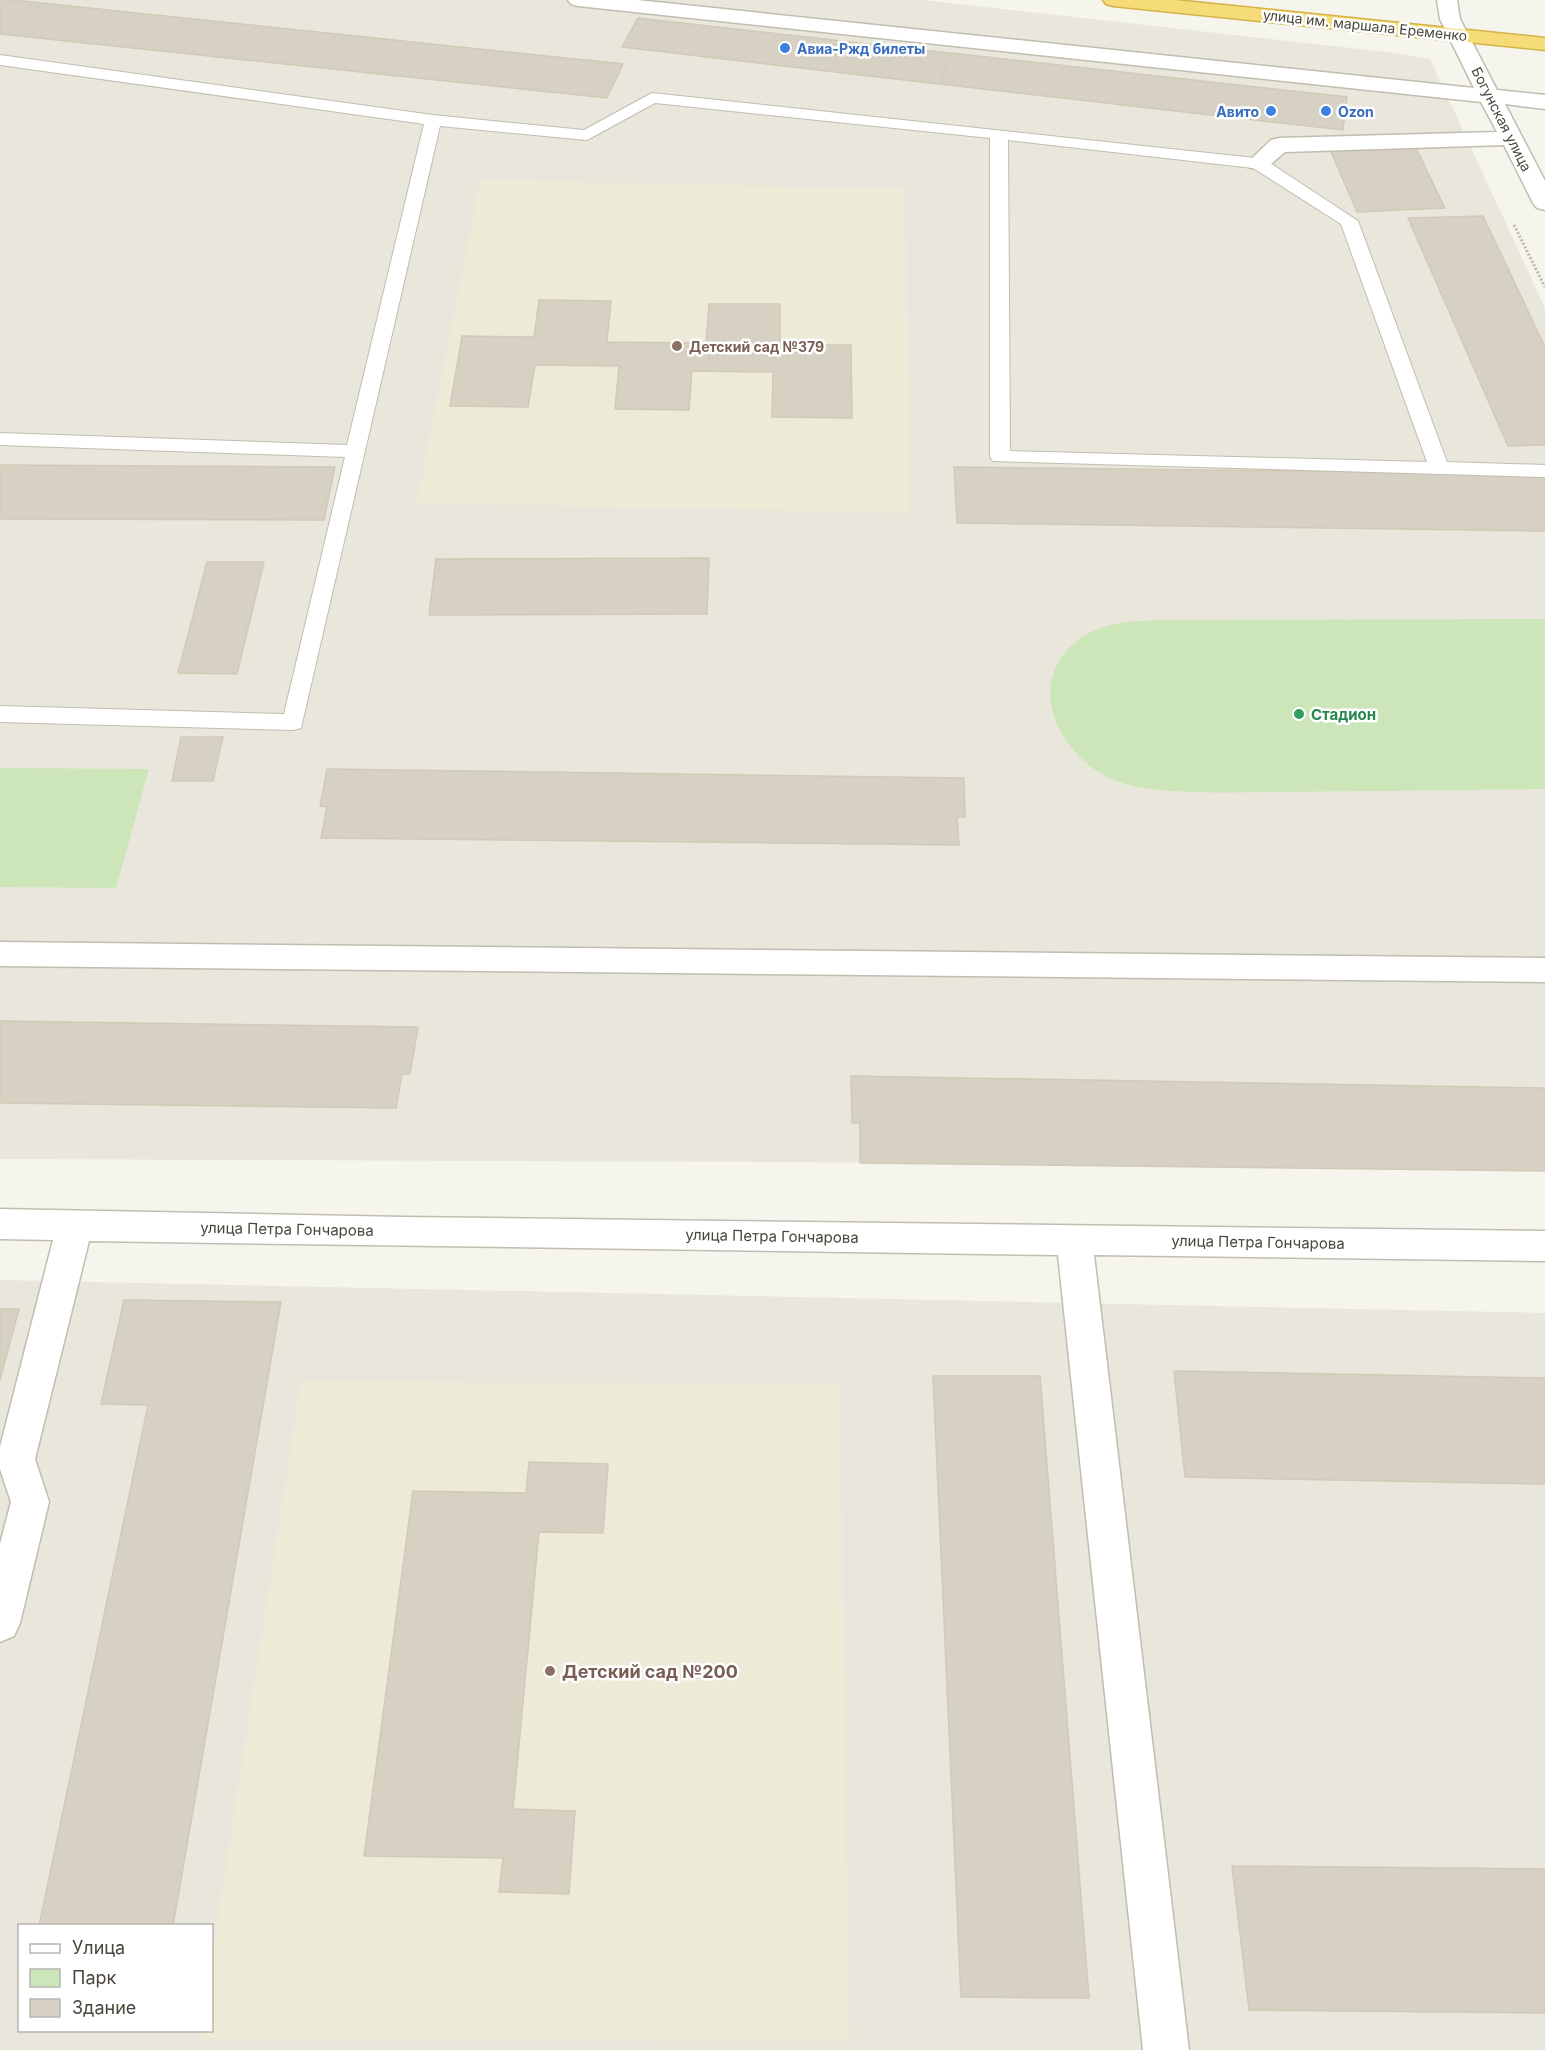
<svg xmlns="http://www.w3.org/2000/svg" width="1545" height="2050" viewBox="0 0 1545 2050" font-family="Inter,sans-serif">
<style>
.residential{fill:#e9e6db;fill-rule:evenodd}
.education{fill:#edead8}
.green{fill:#cce6b9}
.building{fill:#d6d1c3;stroke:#d1cab6;stroke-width:1.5}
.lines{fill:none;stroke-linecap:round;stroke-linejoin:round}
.lane-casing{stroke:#c1bdaf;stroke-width:2}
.street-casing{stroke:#c1bdaf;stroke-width:3}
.highway-casing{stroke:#d5b347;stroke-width:3}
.path{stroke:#c2baa1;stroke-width:3;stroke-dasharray:2 2;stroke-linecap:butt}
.lane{fill:#fff;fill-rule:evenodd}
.street{fill:#fff;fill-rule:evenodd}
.highway{fill:#f5dc78;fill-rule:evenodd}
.shop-dot{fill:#3f7fe0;stroke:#fff;stroke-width:2}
.education-dot{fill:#8d6e63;stroke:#fff;stroke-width:2}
.leisure-dot{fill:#2e9e5b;stroke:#fff;stroke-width:2}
.labels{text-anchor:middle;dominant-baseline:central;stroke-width:5;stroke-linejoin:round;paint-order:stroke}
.far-street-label{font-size:14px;fill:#4a463a;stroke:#fff}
.far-shop-label{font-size:14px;font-weight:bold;fill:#366cbe;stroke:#fff;text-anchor:start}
.far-education-label{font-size:14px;font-weight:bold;fill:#785e54;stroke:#fff;text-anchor:start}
.leisure-label{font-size:15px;font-weight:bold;fill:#27864d;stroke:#fff;text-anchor:start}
.street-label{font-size:15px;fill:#4a463a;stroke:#fff}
.near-education-label{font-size:18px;font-weight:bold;fill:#785e54;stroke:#fff;text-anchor:start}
</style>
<rect width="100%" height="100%" fill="#f5f4ed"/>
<g class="residential">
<path d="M0,0H922L1396,53L1430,59L1545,308V1165L0,1159Z"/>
<path d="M0,1280L1545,1313V2050H0ZM20,1926H212V2030H20Z"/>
</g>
<g class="education">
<path d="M480,180L905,189L910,513L417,503Z"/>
<path d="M301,1381L840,1385L849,2041L199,2039L200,2031L212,2030V1956Z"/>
</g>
<g class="green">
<path d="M1545,619V789C1457,790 1370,791 1282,792C1238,792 1160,796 1119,782C1065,763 1022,690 1073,644C1098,622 1131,621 1163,620Z"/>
<path d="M0,768L149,769L116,888L0,887Z"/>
</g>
<g class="building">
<path d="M0,0H13L623,64L607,98L0,34Z"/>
<path d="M638,18L949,53L938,84L622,47Z"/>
<path d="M951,53L1347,97L1343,130L940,84Z"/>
<path d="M1414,144L1445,208L1357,212L1329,147Z"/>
<path d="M1483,216L1545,347V445L1508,446L1408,218Z"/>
<path d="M539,300L611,301L607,342L706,343L709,304H780V345H851L852,418L772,417L773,372L692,371L689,410L615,409L619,366L535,365L528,407L450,406L462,336L534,337Z"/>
<path d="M0,465L335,467L324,520L0,519Z"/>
<path d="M954,467L1545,474V531L957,523Z"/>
<path d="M709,558L707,614L429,615L436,559Z"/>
<path d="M207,562H264L237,674L178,673Z"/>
<path d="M181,737H223L213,781H172Z"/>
<path d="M327,769L964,778L965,817H957L959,845L321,838L327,807L320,806Z"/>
<path d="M0,1021L418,1027L410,1074H402L396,1108L0,1103Z"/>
<path d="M851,1076L1545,1088V1171L860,1163V1123H852Z"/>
<path d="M124,1300L281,1302L173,1926H39L148,1405L101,1404Z"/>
<path d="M0,1309H19L0,1380Z"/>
<path d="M1174,1371L1545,1378V1484L1185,1477Z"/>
<path d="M933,1376H1040L1089,1998L961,1997Z"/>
<path d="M529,1462L608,1464L603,1533L539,1532L513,1809L575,1811L569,1894L499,1892L503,1858L364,1856L413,1491L526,1493Z"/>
<path d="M1232,1866L1545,1869V2013L1249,2010Z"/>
</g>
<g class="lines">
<defs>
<path id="lane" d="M0,55L433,115L584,130L652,93L1264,159L1358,221L1447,462L1545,465V477L993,461L990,457V138L655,103L587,140L440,126L301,728L293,730L0,722V706L284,714L345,457L0,445V433L347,445L424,124L0,65ZM1008,140L1253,168L1341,224L1427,462L1010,451Z"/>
<g id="street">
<path d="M568,0H637L1474,88L1440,19L1437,0H1457L1460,19L1497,90L1545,95V109L1505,104L1545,181V210L1537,208L1533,203L1504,145L1285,152L1266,168H1250L1247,163L1271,140L1279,138L1497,132L1481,102L578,6L571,4Z"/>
<path d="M0,942L1545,958V982L0,966Z"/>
<path d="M0,1209L404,1217L1545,1231V1261L1094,1255L1189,2050H1143L1058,1255L89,1241L35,1459L49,1502L20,1623L14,1636L0,1642V1544L11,1502L0,1469V1447L53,1240L0,1239Z"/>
</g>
<path id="highway" d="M1103,0H1174L1545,38V50L1113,6L1106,4Z"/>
</defs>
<use href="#lane" class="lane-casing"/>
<use href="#street" class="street-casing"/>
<use href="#highway" class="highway-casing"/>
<path class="path" d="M1514,225L1545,287"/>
<use href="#lane" class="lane"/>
<use href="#street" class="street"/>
<use href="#highway" class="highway"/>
</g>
<g class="shop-dot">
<circle cx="785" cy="48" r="6"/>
<circle cx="1271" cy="111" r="6"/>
<circle cx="1326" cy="111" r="6"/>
</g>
<g class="education-dot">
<circle cx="677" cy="346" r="6"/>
<circle cx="550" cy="1671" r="6"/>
</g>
<circle class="leisure-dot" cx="1299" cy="714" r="6"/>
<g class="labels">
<g class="far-street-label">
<text transform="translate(1365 25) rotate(6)">улица им. маршала Еременко</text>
<text transform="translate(1502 119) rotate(63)">Богунская улица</text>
</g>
<g class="far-shop-label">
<text x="797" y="48">Авиа-Ржд билеты</text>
<text x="1259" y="111" text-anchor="end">Авито</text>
<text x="1338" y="111">Ozon</text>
</g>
<g class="far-education-label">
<text x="689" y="346">Детский сад №379</text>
</g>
<g class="leisure-label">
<text x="1311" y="714">Стадион</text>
</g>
<g class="street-label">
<text transform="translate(287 1229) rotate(1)">улица Петра Гончарова</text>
<text transform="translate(772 1236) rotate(1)">улица Петра Гончарова</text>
<text transform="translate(1258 1242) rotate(1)">улица Петра Гончарова</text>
</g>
<g class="near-education-label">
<text x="562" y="1671">Детский сад №200</text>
</g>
</g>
<rect x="18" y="1924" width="195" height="108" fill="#ffffff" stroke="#b7b5b0" stroke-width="1.5"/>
<rect x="30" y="1944" width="30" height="9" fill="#ffffff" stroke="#b7b5b0" stroke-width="1.5"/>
<text x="72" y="1954" font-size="18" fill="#4a463a">Улица</text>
<rect x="30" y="1969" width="30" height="18" fill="#cce6b9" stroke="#b7b5b0" stroke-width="1.5"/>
<text x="72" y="1984" font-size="18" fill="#4a463a">Парк</text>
<rect x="30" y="1999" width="30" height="18" fill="#d6d1c3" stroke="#b7b5b0" stroke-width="1.5"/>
<text x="72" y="2014" font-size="18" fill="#4a463a">Здание</text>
</svg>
